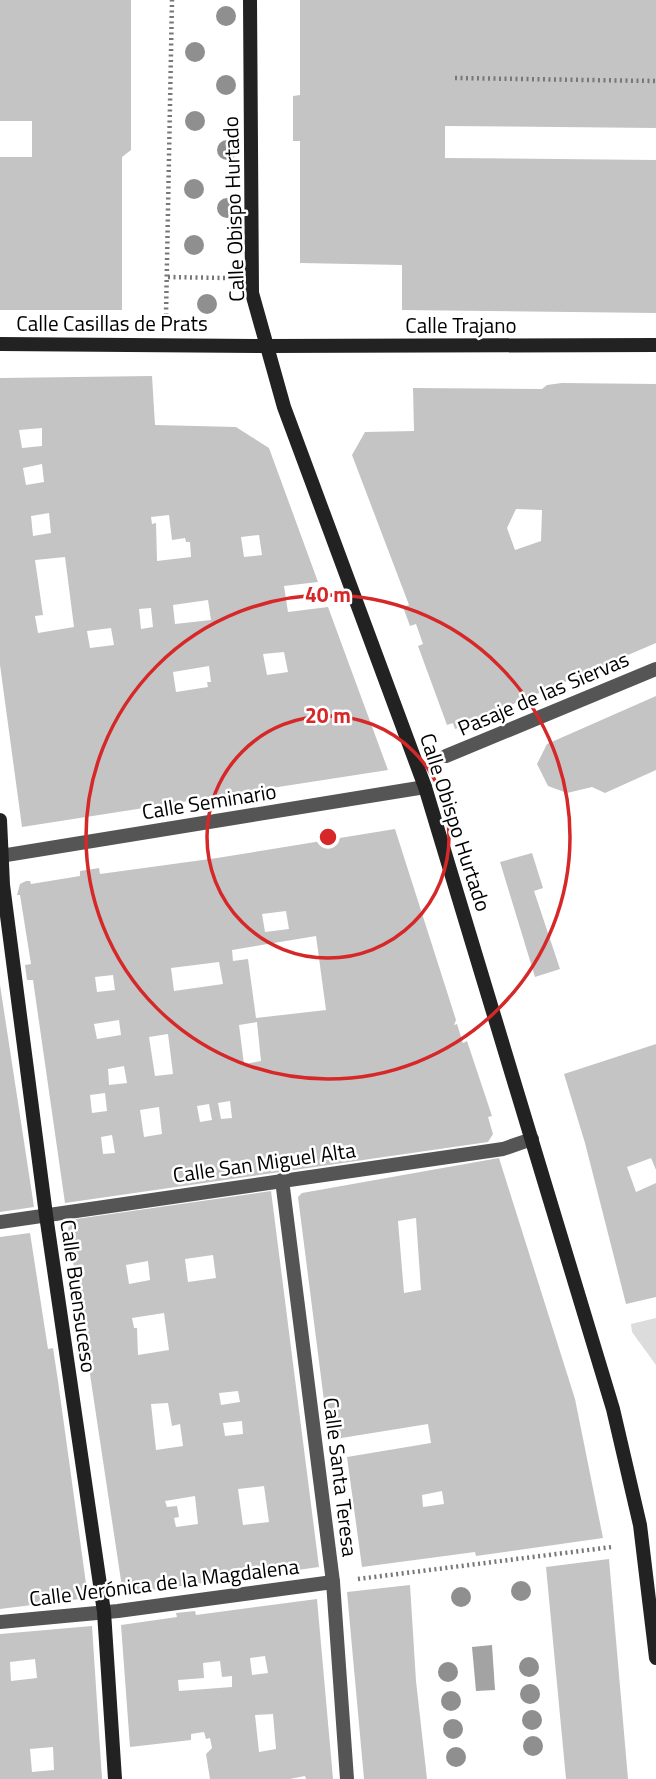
<svg xmlns="http://www.w3.org/2000/svg" width="656" height="1779" viewBox="0 0 656 1779" font-family="'Titillium Web',sans-serif">
<style>
.green{fill:#dcdcdc}
.water{fill:#a3a3a3}
.building{fill:#c4c4c4;fill-rule:evenodd}
.lines{fill:none;stroke-linecap:round;stroke-linejoin:round}
.path{stroke:#777;stroke-width:4.5;stroke-dasharray:2 3.5;stroke-linecap:butt}
.street{stroke:#555;stroke-width:14}
.secondary{stroke:#222;stroke-width:14}
.tree{fill:#8f8f8f}
.ring{fill:none;stroke:#d62828;stroke-width:3.5}
.labels{text-anchor:middle;dominant-baseline:central;stroke-width:5;stroke-linejoin:round;paint-order:stroke}
.street-label{font-size:21px;fill:#000;stroke:#fff}
.centre{fill:#d62828;stroke:#fff;stroke-width:3.5}
.ring-label{font-size:21px;text-anchor:middle;font-weight:bold;fill:#d62828;stroke:#fff;stroke-width:5;stroke-linejoin:round;paint-order:stroke}
</style>
<rect width="100%" height="100%" fill="#fff"/>
<path class="green" d="M656,1318V1365L632,1332L631,1324Z"/>
<path class="water" d="M492,1645L495,1690L476,1691L472,1647Z"/>
<g class="building">
<path d="M0,0H131V150L122,157V310H0V157H32V121H0Z"/>
<path d="M300,0H656V128L445,126V158L656,160V313L402,310V265L300,263V141H293V96L300,95Z"/>
<path d="M152,376L155,425L236,427L269,448L318,582L284,586L288,612L328,607L388,770L22,827L0,665V378ZM42,428V446L22,448L19,430ZM42,464L44,482L26,485L23,468ZM49,513L51,533L33,536L31,516ZM169,515L172,540L185,538L186,542H190L191,557L157,561L156,523L152,524L151,517ZM259,535L262,555L244,557L241,537ZM65,557L74,627L38,633L35,616L43,615L35,560ZM208,600L211,620L175,624L173,605ZM151,608L153,627L141,629L139,609ZM111,628L114,645L90,648L87,631ZM284,652L288,672L267,675L263,654ZM209,666L211,682H207L208,687L176,692L173,672Z"/>
<path d="M562,383L656,384V643L455,729L453,723L447,725L418,646L423,644L416,624L410,626L403,607L409,605L352,455L365,432L414,431L413,388L542,389L547,385ZM516,509L542,510L541,541L515,550L507,528Z"/>
<path d="M656,696V770L605,793L592,787L567,793L548,786L537,764L547,744Z"/>
<path d="M395,829L456,1020L454,1025L457,1024L463,1043L467,1041L492,1116L488,1117L493,1134L488,1142L65,1203L33,980H27L25,965L31,964L20,895H17L20,884L26,881H30L31,884L80,876V871L99,868L100,874L217,858ZM286,911L289,929L265,932L262,914ZM316,936L326,1010L256,1018L248,959L233,961L232,950ZM219,962L223,984L174,991L171,968ZM113,975L115,990L97,992L95,977ZM119,1020L121,1035L97,1039L94,1024ZM257,1022L261,1061L244,1064L239,1025ZM168,1034L173,1074L155,1076L149,1037ZM124,1066L127,1083L109,1085L108,1069ZM105,1093L107,1111L92,1113L90,1095ZM230,1101L232,1118L221,1119L218,1103ZM209,1104L212,1120L200,1122L197,1106ZM159,1107L162,1134L144,1137L140,1110ZM112,1135L115,1153L103,1154L101,1137Z"/>
<path d="M532,853L543,888L534,891L560,969L535,977L500,862Z"/>
<path d="M0,985L34,1207L0,1212Z"/>
<path d="M656,1044V1170L651,1158L627,1167L636,1192L656,1183V1297L626,1304L585,1143L564,1074Z"/>
<path d="M499,1158L575,1399L603,1538L476,1556L475,1552L362,1567L347,1457L431,1443L428,1424L329,1440L298,1197L302,1193ZM416,1218L421,1290L404,1293L398,1221ZM442,1491L444,1504L423,1507L422,1495Z"/>
<path d="M271,1191L319,1567L123,1594L68,1228L76,1219ZM213,1255L216,1278L188,1282L185,1259ZM148,1261L150,1280L129,1284L126,1265ZM164,1313L169,1350L138,1355L137,1328H134L132,1318ZM238,1391L240,1402L221,1405L219,1393ZM168,1403L172,1426L180,1424L183,1446L156,1450L151,1404ZM242,1421L243,1434L225,1436L223,1423ZM264,1486L269,1522L243,1525L238,1489ZM195,1496L198,1524L176,1527L174,1518L179,1517L177,1506L167,1507L165,1501Z"/>
<path d="M30,1233L48,1349L53,1348L58,1381L88,1598L0,1609V1237Z"/>
<path d="M609,1559L628,1779H566L546,1567Z"/>
<path d="M410,1585L416,1681L427,1779H364L347,1592Z"/>
<path d="M317,1599L333,1779H306L305,1776L290,1779H210L206,1754L212,1748L210,1738L206,1739L204,1732L191,1734V1740L130,1747L121,1625L177,1617L176,1613L195,1611L196,1615ZM265,1656L268,1673L252,1675L250,1658ZM220,1661L222,1677L232,1676V1687L179,1691L178,1680L204,1678L203,1663ZM273,1714L276,1749L259,1752L255,1715Z"/>
<path d="M92,1626L102,1779H0V1634ZM35,1659L37,1678L11,1681L10,1662ZM53,1747L54,1770L32,1772L30,1749Z"/>
</g>
<g class="lines">
<g class="path">
<path d="M455,78L656,81"/>
<path d="M168,277L225,278"/>
<path d="M166,315L172,0"/>
<path d="M358,1579L612,1547"/>
</g>
<g class="street">
<path d="M446,756L656,669"/>
<path d="M0,856L425,787"/>
<path d="M282,1180L333,1582L347,1779"/>
<path d="M0,1222L503,1149L532,1139"/>
<path d="M0,1622L118,1611L333,1582"/>
</g>
<g class="secondary">
<path d="M250,0L252,293L284,407L425,787L613,1409L640,1525L656,1658"/>
<path d="M0,344L265,346L656,345"/>
<path d="M0,820L3,885L46,1215L104,1612L115,1779"/>
</g>
</g>
<g class="tree">
<circle cx="226" cy="16" r="10"/>
<circle cx="195" cy="52" r="10"/>
<circle cx="226" cy="85" r="10"/>
<circle cx="195" cy="121" r="10"/>
<circle cx="227" cy="150" r="10"/>
<circle cx="194" cy="189" r="10"/>
<circle cx="227" cy="208" r="10"/>
<circle cx="194" cy="245" r="10"/>
<circle cx="207" cy="304" r="10"/>
<circle cx="521" cy="1591" r="10"/>
<circle cx="461" cy="1597" r="10"/>
<circle cx="529" cy="1667" r="10"/>
<circle cx="448" cy="1672" r="10"/>
<circle cx="530" cy="1694" r="10"/>
<circle cx="451" cy="1701" r="10"/>
<circle cx="532" cy="1720" r="10"/>
<circle cx="453" cy="1729" r="10"/>
<circle cx="533" cy="1746" r="10"/>
<circle cx="456" cy="1757" r="10"/>
</g>
<g class="ring">
<circle cx="328" cy="837" r="121"/>
<circle cx="328" cy="837" r="242"/>
</g>
<g class="labels">
<g class="street-label">
<text transform="translate(233 209) rotate(-92)">Calle Obispo Hurtado</text>
<text x="112" y="323">Calle Casillas de Prats</text>
<text x="461" y="325">Calle Trajano</text>
<text transform="translate(543 693) rotate(-23)">Pasaje de las Siervas</text>
<text transform="translate(209 801) rotate(-9)">Calle Seminario</text>
<text transform="translate(456 822) rotate(72)">Calle Obispo Hurtado</text>
<text transform="translate(264 1162) rotate(-8)">Calle San Miguel Alta</text>
<text transform="translate(79 1296) rotate(82)">Calle Buensuceso</text>
<text transform="translate(341 1477) rotate(83)">Calle Santa Teresa</text>
<text transform="translate(164 1582) rotate(-7)">Calle Verónica de la Magdalena</text>
</g>
</g>
<circle cx="328" cy="837" r="10" class="centre"/>
<g class="ring-label">
<text x="328" y="602">40 m</text>
<text x="328" y="723">20 m</text>
</g>
</svg>
